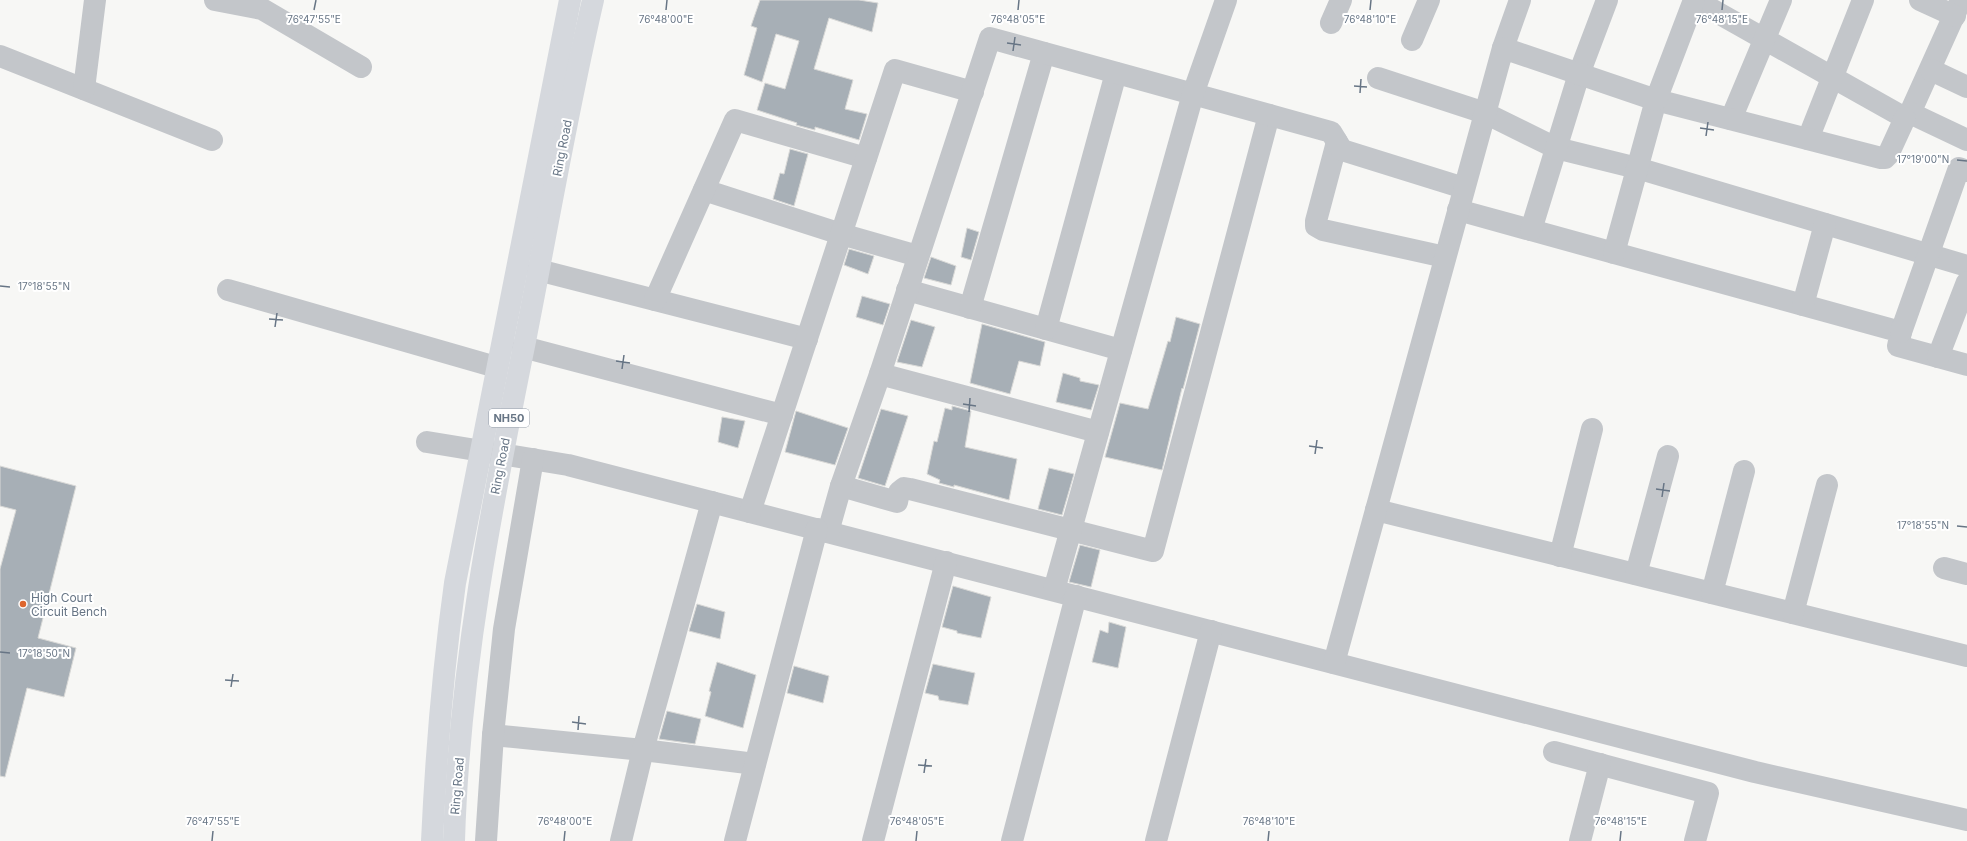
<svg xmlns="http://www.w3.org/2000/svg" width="1967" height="841" viewBox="0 0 1967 841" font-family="Inter,sans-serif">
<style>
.building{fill:#a7afb6;stroke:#d9d9d7}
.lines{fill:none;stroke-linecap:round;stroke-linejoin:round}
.minor{stroke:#c3c6ca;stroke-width:22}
.highway{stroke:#d5d8dd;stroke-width:22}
.ticks{fill:none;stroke:#677585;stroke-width:1.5}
.poi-dot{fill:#de662e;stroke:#fff;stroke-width:1.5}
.labels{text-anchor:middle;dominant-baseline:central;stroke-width:4;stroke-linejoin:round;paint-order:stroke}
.shield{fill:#fff;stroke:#959eaa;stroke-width:1}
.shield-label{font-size:11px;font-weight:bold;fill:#677585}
.street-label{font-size:12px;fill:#677585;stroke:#fff}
.poi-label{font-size:12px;fill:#677585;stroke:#fff;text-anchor:start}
.ticks-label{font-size:10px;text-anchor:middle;fill:#677585;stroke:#fff;stroke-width:4;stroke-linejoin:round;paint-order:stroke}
</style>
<rect width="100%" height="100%" fill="#f7f7f5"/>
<g class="building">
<path d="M760,0H859L878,3L872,32L829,18L814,69L853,80L845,109L867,114L859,140L815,127V130L796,125L797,123L757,110L765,83L785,89L799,41L776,34L762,82L744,75L757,28L751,26Z"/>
<path d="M790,149L808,154L794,206L773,199L780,173L784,174Z"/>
<path d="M967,228L979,232L971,260L961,257Z"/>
<path d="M849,249L874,256L868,274L844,265Z"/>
<path d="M931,257L956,266L951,285L924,278Z"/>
<path d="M862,296L890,304L883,325L856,317Z"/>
<path d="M1176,317L1200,324L1183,389L1182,388L1162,470L1105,457L1120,403L1148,409L1168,341L1170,342Z"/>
<path d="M911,320L935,327L922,367L897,362Z"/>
<path d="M982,324L1045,342L1040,366L1019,361L1010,394L970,383Z"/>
<path d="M1063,373L1080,378V381L1099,385L1091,410L1056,402Z"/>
<path d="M952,406L971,411L965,447L1017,459L1009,500L954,485V487L939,483L940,480L927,474L934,441L937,442L945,408L952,410Z"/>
<path d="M881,409L908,416L885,486L858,478Z"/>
<path d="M796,411L848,428L835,465L785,452Z"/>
<path d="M722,417L745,421L738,448L718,442Z"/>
<path d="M0,466L76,486L38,638L76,648L64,697L27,688L5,777L0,776V569L16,510L0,506Z"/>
<path d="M1049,468L1074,474L1062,515L1038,509Z"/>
<path d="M1080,545L1100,550L1091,587L1069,582Z"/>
<path d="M953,586L991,597L981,638L957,633V631L942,627Z"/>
<path d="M697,604L725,612L720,639L689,631Z"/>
<path d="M1109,622L1126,627L1118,668L1092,662L1100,630L1108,633Z"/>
<path d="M717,662L756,675L743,728L705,716L711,692L709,691Z"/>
<path d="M933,664L975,673L968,705L939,700L938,696L925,693Z"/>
<path d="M794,666L829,676L823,703L787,693Z"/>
<path d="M667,711L701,719L695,744L659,739Z"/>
</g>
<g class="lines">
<g class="minor">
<path d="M215,0L262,9L361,67"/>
<path d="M1695,0L1905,118L1910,113L1961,0"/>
<path d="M1920,0L1955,16"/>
<path d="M1331,23L1341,0"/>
<path d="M1412,40L1429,0"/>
<path d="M1503,48L1520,0"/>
<path d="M0,56L212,140"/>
<path d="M1931,70L1967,87"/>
<path d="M1378,78L1485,113L1556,148L1637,168L1967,266"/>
<path d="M84,89L95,0"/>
<path d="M1910,113L1967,140"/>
<path d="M1731,119L1781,0"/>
<path d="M1808,139L1863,0"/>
<path d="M1337,142L1316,221V226L1323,230L1445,257"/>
<path d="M704,190L841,234L918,256"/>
<path d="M1458,210L1901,332L1898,346L1967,365"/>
<path d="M1531,230L1579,74L1607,0"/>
<path d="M1614,253L1656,100L1881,158H1885L1888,155L1905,118"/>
<path d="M538,270L807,339"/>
<path d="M228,290L496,367"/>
<path d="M907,290L1121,350"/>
<path d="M655,300L735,120L866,158"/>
<path d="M1803,305L1825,224"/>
<path d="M970,308L1044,53"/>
<path d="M1046,329L1116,73"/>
<path d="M1901,332L1959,168L1967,171"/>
<path d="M523,347L782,415"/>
<path d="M1938,357L1967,282"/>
<path d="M880,374L1098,432"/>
<path d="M427,442L568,465L1755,772L1967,820"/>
<path d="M841,486L897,502L899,492L904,488L910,489L1153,551L1269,115"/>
<path d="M1376,510L1967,656"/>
<path d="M750,512L895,70L973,92"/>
<path d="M828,532L841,486L880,374L990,38L1331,132L1342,150L1464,188"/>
<path d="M1560,556L1592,429"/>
<path d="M1944,568L1967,574"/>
<path d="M1636,574L1668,456"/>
<path d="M1054,590L1193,94L1226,0"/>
<path d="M1712,593L1744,471"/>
<path d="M1793,613L1827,485"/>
<path d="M1334,663L1503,48L1656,100L1694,0"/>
<path d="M493,735L643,750L755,764"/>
<path d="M1554,752L1708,793L1695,841"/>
<path d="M486,841L493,735L504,629L533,459"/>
<path d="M621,841L643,750L712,502"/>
<path d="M735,841L817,529"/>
<path d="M873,841L946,562"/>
<path d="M1012,841L1076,596"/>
<path d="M1156,841L1211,631"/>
<path d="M1580,841L1600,764"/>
</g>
<g class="highway">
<path d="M432,841C436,755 443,669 455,583L570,0"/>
<path d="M454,841C459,670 492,504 526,336C548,224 567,112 593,0"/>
</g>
</g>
<path class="ticks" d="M314,10L316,0M666,10L667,0M1018,10L1019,0M1370,10L1371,0M1722,10L1723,0M1007,43L1021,45M1013,51L1015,37M1354,86L1367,87M1360,93L1361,79M1700,128L1714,130M1706,136L1708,122M1957,160L1967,161M0,286L10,287M269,319L283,320M275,327L277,313M616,361L630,363M622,369L624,355M963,404L976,406M969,412L970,398M1309,446L1323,448M1315,454L1317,440M1656,489L1670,491M1662,497L1664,483M1957,526L1967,527M0,652L10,653M225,680L239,681M231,687L233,674M572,722L586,724M578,730L579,716M918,765L932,766M924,773L926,759M212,841L213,831M564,841L565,831M916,841L917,831M1268,841L1269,831M1620,841L1621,831"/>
<circle class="poi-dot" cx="23" cy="604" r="4"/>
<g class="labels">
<rect class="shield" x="489" y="409" width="40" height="18" rx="3"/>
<g class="shield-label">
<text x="509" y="418">NH50</text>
</g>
<g class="street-label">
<text transform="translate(562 148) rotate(-79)">Ring Road</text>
<text transform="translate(500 466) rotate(-79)">Ring Road</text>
<text transform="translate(457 786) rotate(-85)">Ring Road</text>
</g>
<g class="poi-label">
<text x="31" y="597">High Court<tspan x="31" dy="14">Circuit Bench</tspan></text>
</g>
</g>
<g class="ticks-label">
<text x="314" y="23">76°47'55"E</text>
<text x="666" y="23">76°48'00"E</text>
<text x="1018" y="23">76°48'05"E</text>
<text x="1370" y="23">76°48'10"E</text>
<text x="1722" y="23">76°48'15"E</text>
<text x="1923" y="163">17°19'00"N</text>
<text x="44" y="290">17°18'55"N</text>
<text x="1923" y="529">17°18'55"N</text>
<text x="44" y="657">17°18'50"N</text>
<text x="213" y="825">76°47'55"E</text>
<text x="565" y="825">76°48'00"E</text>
<text x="917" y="825">76°48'05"E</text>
<text x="1269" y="825">76°48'10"E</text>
<text x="1621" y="825">76°48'15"E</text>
</g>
</svg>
